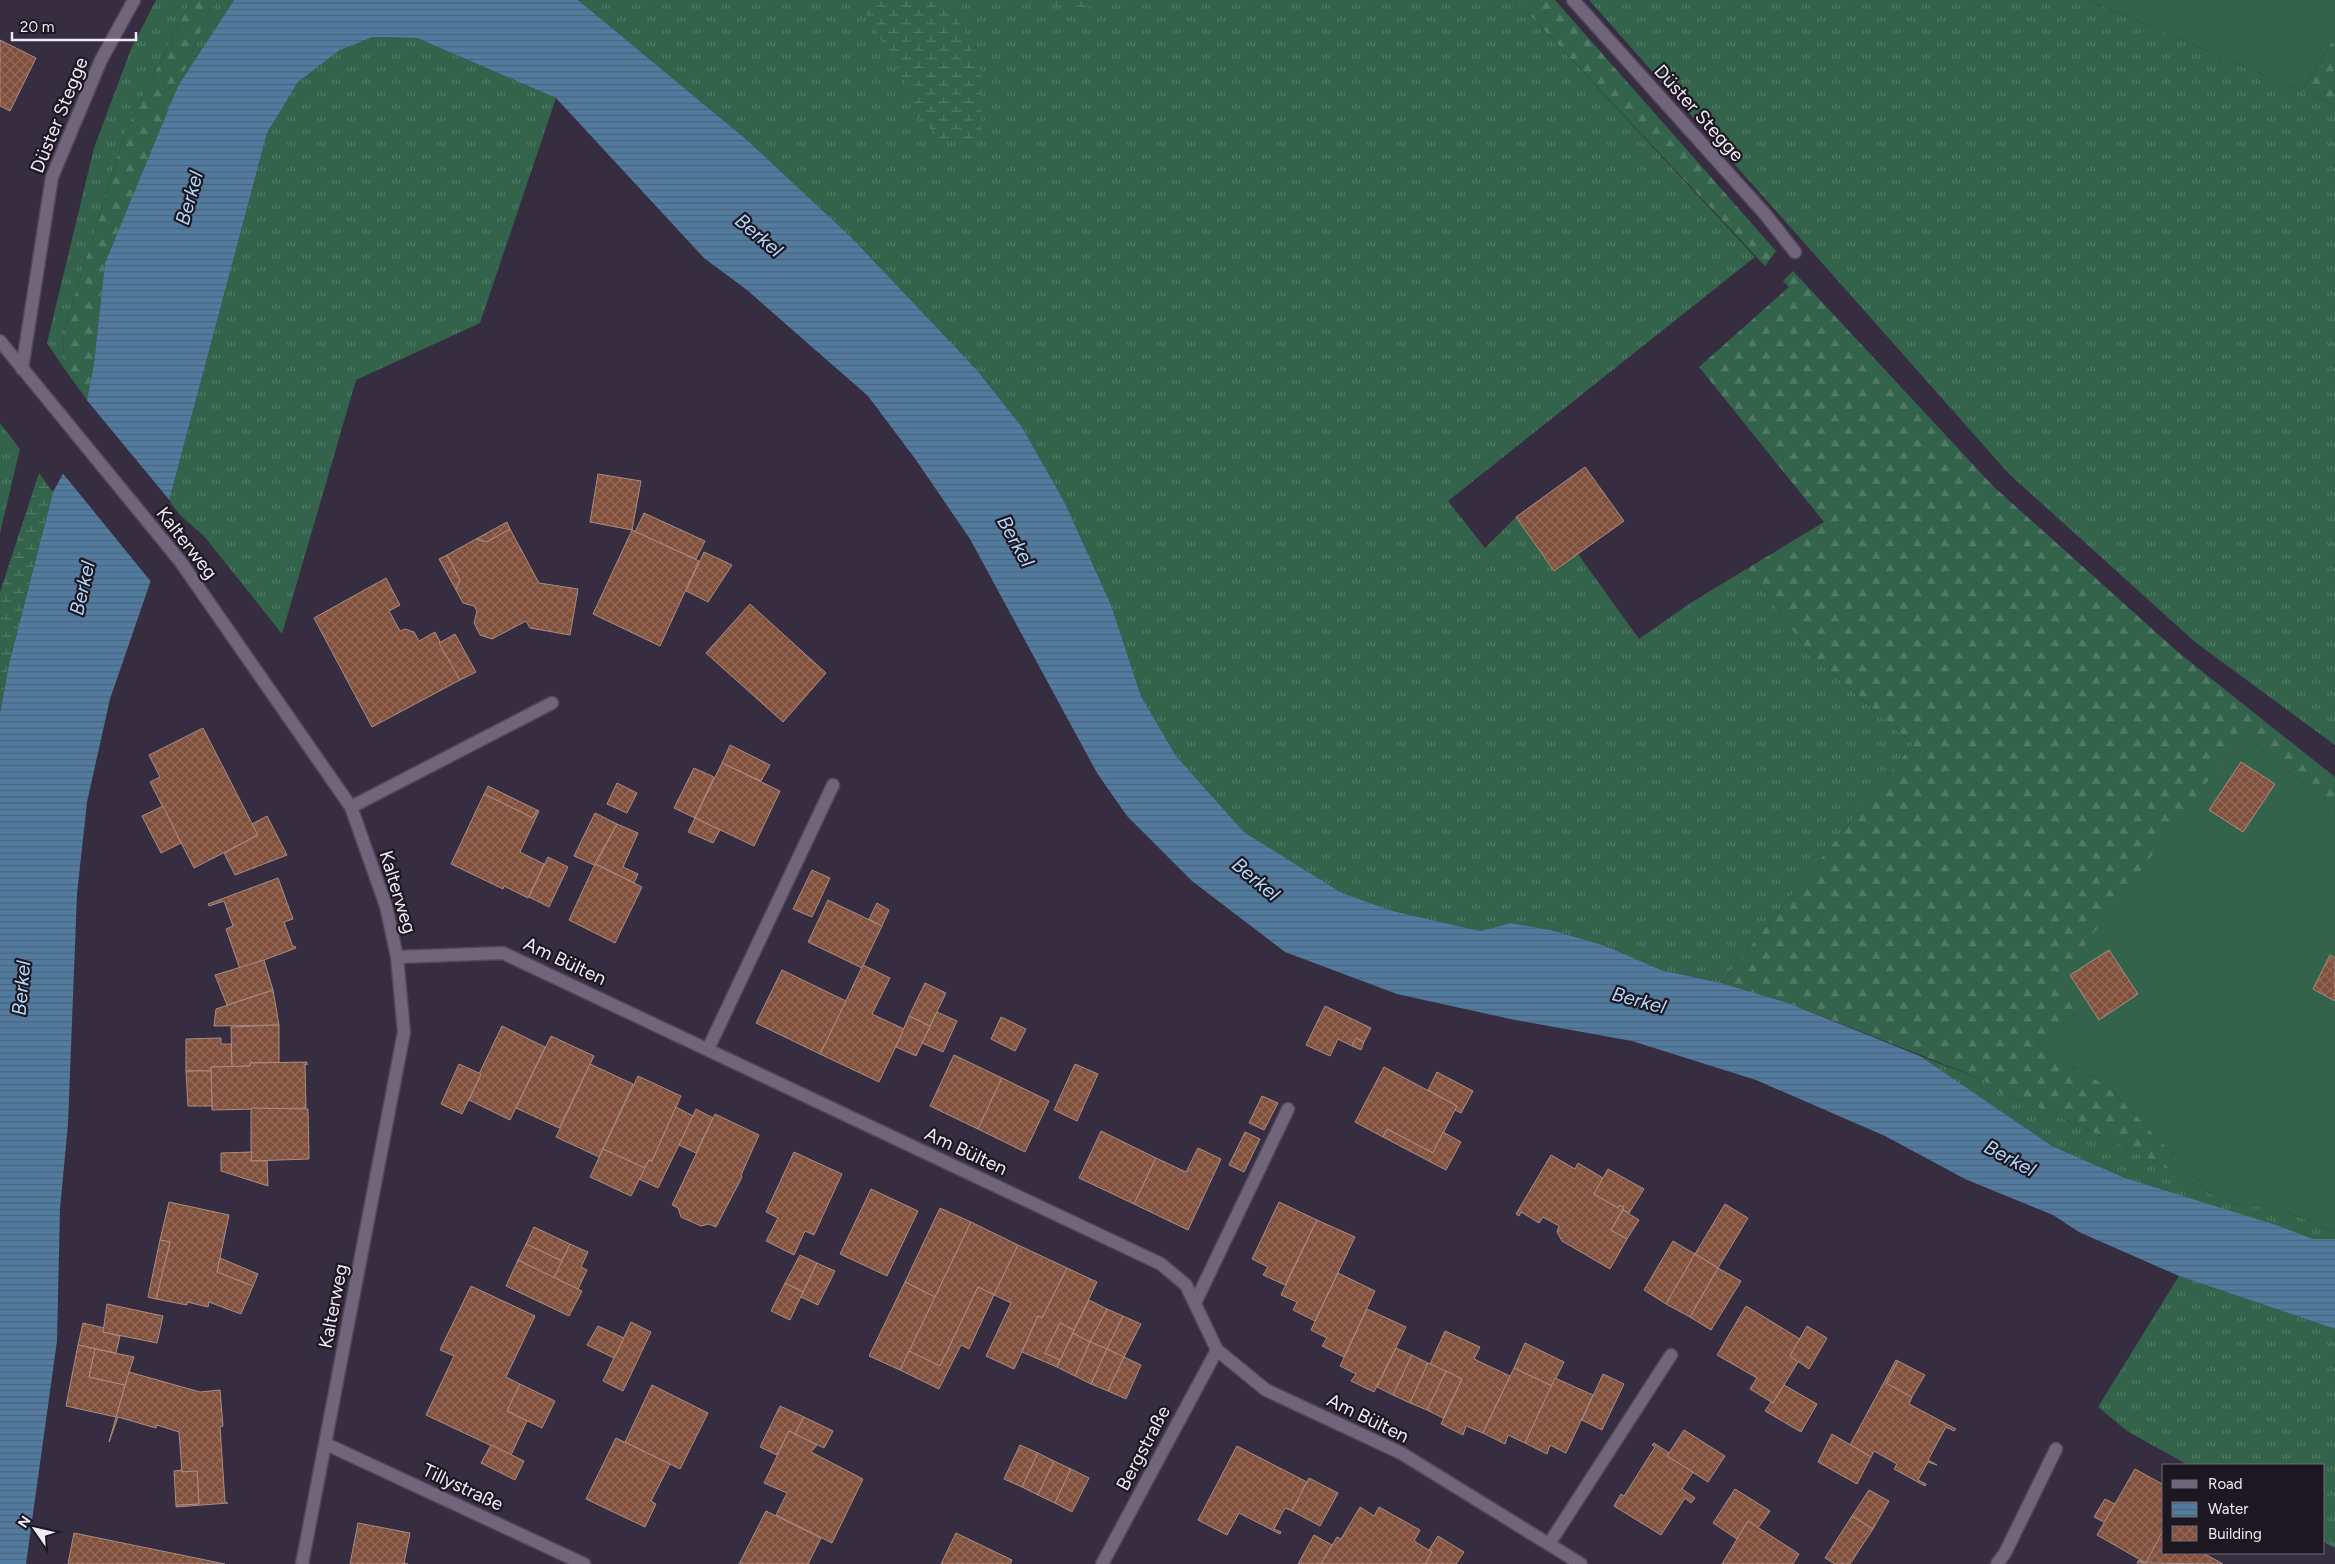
<svg xmlns="http://www.w3.org/2000/svg" width="2335" height="1564" viewBox="0 0 2335 1564" font-family="Figtree,sans-serif">
<style>
.grass{fill:url(#grass-tufts)}
.forest{fill:url(#forest-firs)}
.wetland{fill:url(#wetland-marsh)}
.garden{fill:#33634a}
.water{fill:url(#water-rules)}
.pier{fill:#372d41}
.building{fill:url(#building-cross-hatch);stroke:#a88d81}
.lines{fill:none;stroke-linecap:round;stroke-linejoin:round}
.minor-casing{stroke:#504859;stroke-width:15}
.minor{stroke:#70657b;stroke-width:12}
.labels{text-anchor:middle;dominant-baseline:central;stroke-width:4.5;stroke-linejoin:round;paint-order:stroke}
.street-label{font-size:19px;fill:#f0eaf7;stroke:#1c1720}
.water-label{font-size:20px;font-style:italic;fill:#b3d8fb;stroke:#1c1720}
</style>
<defs>
<pattern id="grass-tufts" width="24" height="20" patternUnits="userSpaceOnUse" patternTransform="scale(1.25)"><rect width="24" height="20" fill="#33634a"/><path d="M3 7l-1-3M5 7V3M7 7l1-3M15 17l-1-3M17 17v-4M19 17l1-3" fill="none" stroke="#517a65"/></pattern>
<pattern id="forest-firs" width="22" height="20" patternUnits="userSpaceOnUse" patternTransform="scale(1.25)"><rect width="22" height="20" fill="#33634a"/><path d="M5 1l3.5 6h-7zM16 11l3.5 6h-7z" fill="#517a65"/></pattern>
<pattern id="wetland-marsh" width="20" height="14" patternUnits="userSpaceOnUse" patternTransform="scale(1.25)"><rect width="20" height="14" fill="#33634a"/><path d="M1 5h8M5 5V1M11 12h8M15 12V8" fill="none" stroke="#517a65"/></pattern>
<pattern id="water-rules" width="6" height="5" patternUnits="userSpaceOnUse" patternTransform="scale(1.25)"><rect width="6" height="5" fill="#527ba0"/><path d="M0 2.5h6" fill="none" stroke="#4e6379"/></pattern>
<pattern id="building-cross-hatch" width="8" height="8" patternUnits="userSpaceOnUse" patternTransform="scale(1.25)"><rect width="8" height="8" fill="#81503c"/><path d="M0 0l8 8M0 8l8-8" fill="none" stroke="#936959"/></pattern>
</defs>
<rect width="100%" height="100%" fill="#372d41"/>
<g class="grass">
<path d="M156,0H193L188,6L124,135L64,331L63,367L47,343L94,148L131,49Z"/>
<path d="M218,0H234L178,86L210,9Z"/>
<path d="M578,0H1516L1755,257L1448,501L1485,548L1516,517L1554,571L1578,554L1639,639L1689,604L1748,568L1809,653L1913,744L1721,983L1661,970L1606,946L1551,930L1511,923L1480,931L1393,911L1342,893L1244,832L1176,756L1141,696L1111,605L1065,503L1022,427L976,369L852,238L747,140Z"/>
<path d="M1589,0H2088L2335,105V745L2195,642L2009,474Z"/>
<path d="M373,37L417,38L556,98L480,323L356,380L282,634L204,536L181,516L169,501L267,133L298,82L340,50Z"/>
<path d="M0,423L20,449L0,533Z"/>
<path d="M1920,1056L1984,1080L2001,1094L2029,1103L2143,1155L2211,1194L2244,1207H2276L2335,1232V1239H2313L2125,1178L2052,1146Z"/>
<path d="M2179,1276L2335,1329V1548L2324,1542V1465H2188L2127,1431L2098,1407Z"/>
</g>
<g class="forest">
<path d="M193,0H218L210,9L105,263L94,363L87,400L63,367L64,331L124,135L188,6Z"/>
<path d="M1516,0H1555L1776,251L1765,266Z"/>
<path d="M2335,36V105L2302,91Z"/>
<path d="M1793,271L1994,487L2179,653L2335,777V815L2333,806L2243,734L2076,1012L2036,1046L2109,1087L2211,1194L2143,1155L2029,1103L2001,1094L1984,1080L1788,1003L1721,983L1913,744L1809,653L1748,568L1824,522L1699,367L1789,287L1783,281Z"/>
</g>
<g class="wetland">
<path d="M866,0H948L955,10L981,72V137L944,142L916,115L914,98L866,13Z"/>
<path d="M1023,0H1096L1083,12Z"/>
<path d="M39,473L53,492L9,664L0,714V592Z"/>
</g>
<g class="garden">
<path d="M2088,0H2335V36L2302,91Z"/>
<path d="M2243,734L2333,806L2335,815V1232L2276,1207H2244L2211,1194L2109,1087L2036,1046L2076,1012L2060,978Z"/>
</g>
<path class="water" d="M234,0H578L747,140L852,238L976,369L1022,427L1065,503L1111,605L1141,696L1176,756L1244,832L1342,893L1393,911L1480,931L1511,923L1551,930L1606,946L1661,970L1721,983L1788,1003L1920,1056L2052,1146L2125,1178L2279,1226L2313,1239H2335V1329L2179,1276L2079,1232L2053,1215L1965,1179L1885,1136L1756,1080L1632,1041L1515,1020L1397,994L1285,952L1192,881L1127,816L1097,773L970,539L916,460L868,396L747,290L704,258L556,98L417,38L373,37L340,50L298,82L267,133L169,501L151,580L110,699L87,802L77,894L68,1124L60,1209L57,1341L26,1564H0V714L9,664L53,492L64,472L67,475L87,400L94,363L105,263L178,86Z"/>
<path class="pier" d="M85,398L171,502L152,583L61,471H66Z"/>
<g class="building">
<path d="M0,40L36,58L10,111L0,106Z"/>
<path d="M1585,467L1624,521L1554,571L1516,517Z"/>
<path d="M598,474L641,481L632,530L590,522Z"/>
<path d="M644,513L705,541L696,559L635,532Z"/>
<path d="M507,522L510,529L487,542L476,539Z"/>
<path d="M510,529L539,583L578,589L570,635L530,628L526,621L492,639L480,635L474,623L477,611L474,606L463,603L456,590L460,580L447,555L476,539L487,542Z"/>
<path d="M632,530L699,561L660,646L593,614Z"/>
<path d="M704,552L732,565L708,602L686,591Z"/>
<path d="M447,555L460,580L456,590L439,559Z"/>
<path d="M386,578L400,605L389,611L400,631L405,629L414,632L419,641L435,632L460,680L372,727L314,618Z"/>
<path d="M750,604L826,673L783,722L706,653Z"/>
<path d="M455,634L476,672L460,680L439,643Z"/>
<path d="M203,728L258,835L194,868L150,782L160,777L149,755Z"/>
<path d="M730,745L770,765L761,781L722,763Z"/>
<path d="M2241,762L2275,784L2243,832L2209,810Z"/>
<path d="M722,763L780,791L754,846L695,818Z"/>
<path d="M694,768L714,777L695,818L674,808Z"/>
<path d="M617,783L637,793L627,813L607,804Z"/>
<path d="M488,786L537,810L533,818L484,794Z"/>
<path d="M484,794L533,818L537,810L539,811L520,852L544,864L528,898L504,886L503,889L451,864Z"/>
<path d="M163,806L181,843L161,853L142,816Z"/>
<path d="M595,813L617,824L594,865L574,856Z"/>
<path d="M267,816L287,855L235,875L224,853L258,835L252,824Z"/>
<path d="M695,818L720,830L713,843L688,832Z"/>
<path d="M617,824L638,833L623,867L638,874L634,883L596,864Z"/>
<path d="M548,857L568,867L549,907L529,897Z"/>
<path d="M595,864L642,887L615,943L569,920Z"/>
<path d="M812,870L830,878L812,917L793,909Z"/>
<path d="M278,878L293,919L284,922L293,947L295,946L296,948L240,969L226,929L233,926L224,901L209,906L208,904Z"/>
<path d="M828,900L882,926L862,968L808,942Z"/>
<path d="M877,903L889,910L882,926L869,919Z"/>
<path d="M2109,950L2138,994L2099,1020L2070,975Z"/>
<path d="M2330,955L2335,958V1001L2313,989Z"/>
<path d="M264,960L273,990L227,1005L215,975Z"/>
<path d="M863,965L890,978L872,1014L904,1029L879,1082L820,1054Z"/>
<path d="M782,970L846,1001L820,1054L756,1023Z"/>
<path d="M925,983L946,993L930,1026L909,1016Z"/>
<path d="M273,990L279,1025L214,1026L216,1009Z"/>
<path d="M1325,1006L1371,1028L1364,1042L1356,1038L1352,1046L1338,1039L1330,1056L1306,1045Z"/>
<path d="M937,1012L957,1021L943,1052L922,1043Z"/>
<path d="M909,1016L930,1026L916,1056L896,1047Z"/>
<path d="M1001,1017L1026,1029L1015,1051L991,1039Z"/>
<path d="M279,1025V1063H250V1066L232,1067L231,1027Z"/>
<path d="M502,1026L545,1047L510,1120L469,1100L481,1074H479Z"/>
<path d="M551,1036L594,1056L559,1128L516,1108Z"/>
<path d="M221,1038V1044H231L232,1067H211V1071H186V1039Z"/>
<path d="M1356,1038L1364,1042L1361,1050L1352,1046Z"/>
<path d="M954,1055L1002,1078L978,1129L930,1106Z"/>
<path d="M307,1062V1065L305,1064L306,1108L212,1110L211,1067L250,1066V1063Z"/>
<path d="M459,1064L481,1074L462,1114L441,1104Z"/>
<path d="M590,1064L633,1084L599,1157L556,1137Z"/>
<path d="M1075,1064L1098,1074L1077,1121L1054,1110Z"/>
<path d="M1384,1067L1457,1106L1433,1153L1387,1129L1383,1137L1355,1122Z"/>
<path d="M186,1071H211L212,1106H188Z"/>
<path d="M1437,1072L1473,1091L1461,1113L1455,1110L1457,1106L1428,1090Z"/>
<path d="M638,1076L681,1096L652,1161L649,1160L645,1168L603,1149Z"/>
<path d="M1002,1078L1049,1101L1025,1152L978,1129Z"/>
<path d="M1262,1096L1278,1103L1264,1130L1249,1123Z"/>
<path d="M676,1107L693,1116L658,1188L639,1179L649,1160L652,1161Z"/>
<path d="M251,1108L308,1109L309,1159L251,1161Z"/>
<path d="M696,1109L713,1118L696,1153L679,1145Z"/>
<path d="M715,1114L759,1135L741,1175L742,1177L716,1227L709,1224L701,1226L681,1217L678,1208L672,1205Z"/>
<path d="M1387,1129L1433,1153L1443,1132L1461,1142L1446,1170L1383,1137Z"/>
<path d="M1101,1131L1156,1158L1134,1204L1079,1178Z"/>
<path d="M1245,1132L1260,1139L1244,1172L1229,1165Z"/>
<path d="M1198,1148L1221,1159L1188,1230L1134,1204L1156,1158L1186,1172Z"/>
<path d="M603,1149L645,1168L631,1196L590,1177Z"/>
<path d="M252,1152L251,1161H267L268,1186L221,1171V1153Z"/>
<path d="M794,1152L842,1174L814,1235L805,1231L794,1255L766,1241L778,1218L766,1212Z"/>
<path d="M1551,1155L1575,1169L1578,1163L1603,1178L1594,1194L1618,1208L1619,1205L1624,1207L1611,1230L1627,1239L1610,1269L1562,1241L1557,1232L1559,1226L1543,1217L1539,1223L1521,1212L1519,1216L1516,1214Z"/>
<path d="M1608,1169L1644,1189L1629,1213L1623,1210L1624,1207L1619,1205L1618,1208L1594,1194Z"/>
<path d="M871,1189L918,1211L887,1276L840,1254Z"/>
<path d="M169,1202L229,1215L217,1272L253,1286L241,1314L209,1302L208,1307L187,1302V1305L156,1299L170,1242L160,1240Z"/>
<path d="M1279,1202L1317,1220L1285,1285L1263,1275L1268,1267L1252,1259Z"/>
<path d="M1725,1204L1748,1218L1718,1268L1695,1254Z"/>
<path d="M940,1208L971,1222L935,1297L905,1282Z"/>
<path d="M1623,1210L1639,1220L1627,1239L1611,1230Z"/>
<path d="M1317,1220L1355,1237L1315,1321L1293,1310L1297,1302L1281,1295Z"/>
<path d="M971,1222L1018,1245L994,1295L978,1287L940,1366L909,1351Z"/>
<path d="M534,1227L570,1244L562,1261L526,1244Z"/>
<path d="M160,1240L170,1242L156,1299L148,1297Z"/>
<path d="M1673,1241L1695,1254L1666,1304L1644,1290Z"/>
<path d="M526,1244L562,1261L554,1278L518,1260Z"/>
<path d="M570,1244L588,1252L581,1267L587,1270L578,1289L554,1278Z"/>
<path d="M1018,1245L1067,1268L1042,1318L1038,1316L1014,1369L986,1356L1011,1303L994,1295Z"/>
<path d="M1695,1254L1718,1268L1690,1317L1666,1304Z"/>
<path d="M800,1255L817,1263L803,1292L785,1283Z"/>
<path d="M220,1258L258,1274L253,1286L217,1272Z"/>
<path d="M518,1260L582,1291L569,1316L506,1286Z"/>
<path d="M817,1263L835,1271L818,1305L801,1297Z"/>
<path d="M1067,1268L1097,1282L1074,1330L1060,1323L1045,1353L1060,1360L1057,1367L1022,1352L1038,1316L1042,1318Z"/>
<path d="M1718,1268L1741,1281L1711,1330L1690,1317Z"/>
<path d="M1338,1273L1375,1291L1344,1357L1322,1346L1327,1338L1311,1330Z"/>
<path d="M905,1282L935,1297L900,1370L869,1356Z"/>
<path d="M785,1283L803,1292L790,1320L771,1311Z"/>
<path d="M471,1286L535,1316L506,1377L520,1384L507,1411L527,1421L511,1455L426,1415L454,1356L440,1350Z"/>
<path d="M978,1287L994,1295L969,1349L961,1345L939,1389L900,1370L909,1351L940,1366Z"/>
<path d="M1089,1300L1107,1309L1090,1342L1073,1333Z"/>
<path d="M107,1304L163,1316L157,1343L103,1332Z"/>
<path d="M1746,1306L1800,1339L1790,1356L1798,1362L1773,1403L1750,1389L1757,1378L1717,1355Z"/>
<path d="M1107,1309L1123,1316L1107,1349L1090,1342Z"/>
<path d="M1367,1309L1406,1327L1374,1392L1351,1381L1356,1374L1340,1366Z"/>
<path d="M1123,1316L1141,1324L1124,1357L1107,1349Z"/>
<path d="M631,1322L651,1332L623,1391L603,1381Z"/>
<path d="M83,1323L104,1328L103,1332L120,1336L116,1353L78,1345Z"/>
<path d="M1060,1323L1074,1330L1060,1360L1045,1353Z"/>
<path d="M598,1326L624,1338L614,1358L587,1345Z"/>
<path d="M1807,1326L1827,1338L1809,1369L1790,1356Z"/>
<path d="M1445,1331L1480,1347L1474,1359L1510,1376L1483,1433L1466,1426L1463,1435L1441,1424L1462,1379L1430,1364Z"/>
<path d="M1073,1333L1090,1342L1075,1376L1057,1367Z"/>
<path d="M1090,1342L1107,1349L1091,1384L1075,1376Z"/>
<path d="M1525,1343L1564,1362L1552,1386L1514,1368Z"/>
<path d="M78,1345L95,1349L89,1377L125,1385L116,1417L66,1406Z"/>
<path d="M1396,1348L1412,1355L1393,1395L1377,1387Z"/>
<path d="M95,1349L134,1357L125,1385L89,1377Z"/>
<path d="M1107,1349L1124,1357L1108,1391L1091,1384Z"/>
<path d="M1412,1355L1428,1363L1410,1403L1393,1395Z"/>
<path d="M1124,1357L1141,1365L1126,1399L1108,1391Z"/>
<path d="M1896,1360L1898,1361L1886,1383L1912,1397L1909,1404L1956,1429L1954,1431L1946,1427L1928,1460L1937,1465L1928,1462L1918,1480L1926,1484L1925,1486L1894,1469L1897,1464L1874,1451L1871,1457L1850,1445Z"/>
<path d="M1898,1361L1925,1375L1912,1397L1886,1383Z"/>
<path d="M1428,1363L1446,1371L1427,1410L1410,1403Z"/>
<path d="M1514,1368L1552,1386L1525,1443L1508,1435L1505,1444L1483,1433Z"/>
<path d="M1446,1371L1462,1379L1443,1418L1427,1410Z"/>
<path d="M129,1372L200,1392L220,1390L223,1426L220,1427L225,1502L228,1503L176,1507V1505L199,1504L197,1471L182,1472L179,1432L157,1425L156,1428L118,1417L109,1442Z"/>
<path d="M1603,1374L1624,1384L1602,1430L1582,1420Z"/>
<path d="M1555,1378L1593,1395L1566,1453L1550,1445L1547,1454L1525,1443Z"/>
<path d="M520,1384L555,1401L542,1428L507,1411Z"/>
<path d="M652,1385L708,1413L680,1469L625,1442Z"/>
<path d="M1784,1385L1817,1404L1801,1432L1765,1411L1771,1402L1773,1403Z"/>
<path d="M780,1406L804,1417L795,1434L789,1431L777,1455L760,1447Z"/>
<path d="M804,1417L833,1431L824,1448L795,1434Z"/>
<path d="M1684,1430L1725,1456L1708,1482L1667,1456Z"/>
<path d="M789,1431L817,1445L811,1452L863,1479L832,1543L776,1515L787,1493L764,1483Z"/>
<path d="M1832,1434L1871,1457L1857,1484L1818,1462Z"/>
<path d="M616,1438L670,1464L651,1501L656,1504L645,1527L586,1499Z"/>
<path d="M1654,1443L1669,1453L1667,1456L1693,1472L1682,1489L1695,1498L1691,1503L1685,1498L1661,1535L1614,1506L1621,1494L1624,1496L1655,1447L1652,1445Z"/>
<path d="M491,1445L524,1461L515,1480L481,1463Z"/>
<path d="M1020,1445L1038,1453L1022,1487L1004,1479Z"/>
<path d="M1237,1446L1307,1482L1292,1511L1285,1508L1274,1529L1281,1532L1280,1534L1239,1513L1227,1535L1198,1520Z"/>
<path d="M1038,1453L1054,1461L1038,1495L1022,1487Z"/>
<path d="M1054,1461L1071,1469L1055,1503L1038,1495Z"/>
<path d="M1071,1469L1089,1478L1072,1512L1055,1503Z"/>
<path d="M2135,1469L2164,1485V1530L2146,1563L2097,1535Z"/>
<path d="M182,1470V1472L197,1471L199,1504L176,1505L174,1471Z"/>
<path d="M1309,1478L1338,1493L1320,1526L1292,1511Z"/>
<path d="M1735,1489L1770,1511L1758,1528L1748,1521L1737,1539L1713,1523Z"/>
<path d="M1869,1490L1889,1501L1873,1529L1852,1516Z"/>
<path d="M2105,1499L2115,1504L2104,1522L2094,1517Z"/>
<path d="M1360,1507L1374,1516L1379,1507L1420,1530L1414,1541L1432,1552L1425,1564H1321L1337,1537L1341,1539Z"/>
<path d="M766,1511L821,1538L808,1564H739Z"/>
<path d="M1852,1516L1873,1529L1850,1564H1835L1825,1558Z"/>
<path d="M1748,1521L1799,1554L1793,1564H1722Z"/>
<path d="M358,1523L410,1533L404,1563L408,1564H350Z"/>
<path d="M2163,1530L2164,1553H2203L2223,1564L2137,1563L2139,1560L2146,1563Z"/>
<path d="M74,1533L225,1564H68Z"/>
<path d="M956,1533L1012,1560L1010,1564H941Z"/>
<path d="M1314,1535L1332,1545L1321,1564H1298Z"/>
<path d="M1438,1536L1464,1552L1456,1564H1425L1432,1552L1429,1550Z"/>
</g>
<g class="lines">
<defs>
<g id="minor">
<path d="M1573,0L1765,214L1795,252"/>
<path d="M0,341L180,561L351,807L386,906L397,957L404,1032L302,1564"/>
<path d="M22,369L52,177L101,60L134,0"/>
<path d="M351,807L552,703"/>
<path d="M397,957L503,953L1161,1264L1186,1285L1217,1350L1266,1390L1401,1453L1581,1564"/>
<path d="M708,1049L833,785"/>
<path d="M1195,1303L1288,1109"/>
<path d="M326,1444L584,1564"/>
<path d="M1549,1544L1671,1355"/>
<path d="M1102,1564L1217,1350"/>
<path d="M1997,1564L2005,1553L2056,1449"/>
</g>
</defs>
<use href="#minor" class="minor-casing"/>
<use href="#minor" class="minor"/>
</g>
<g class="labels">
<g class="street-label">
<text transform="translate(1699 113) rotate(48)">Düster Stegge</text>
<text transform="translate(59 115) rotate(-68)">Düster Stegge</text>
<text transform="translate(187 543) rotate(52)">Kalterweg</text>
<text transform="translate(398 892) rotate(73)">Kalterweg</text>
<text transform="translate(565 961) rotate(25)">Am Bülten</text>
<text transform="translate(966 1151) rotate(25)">Am Bülten</text>
<text transform="translate(333 1306) rotate(-79)">Kalterweg</text>
<text transform="translate(1368 1418) rotate(26)">Am Bülten</text>
<text transform="translate(1143 1448) rotate(-62)">Bergstraße</text>
<text transform="translate(463 1487) rotate(25)">Tillystraße</text>
</g>
<g class="water-label">
<text transform="translate(189 198) rotate(-74)">Berkel</text>
<text transform="translate(759 235) rotate(40)">Berkel</text>
<text transform="translate(1016 541) rotate(61)">Berkel</text>
<text transform="translate(82 588) rotate(-77)">Berkel</text>
<text transform="translate(1256 879) rotate(40)">Berkel</text>
<text transform="translate(21 988) rotate(-85)">Berkel</text>
<text transform="translate(1639 1000) rotate(15)">Berkel</text>
<text transform="translate(2010 1158) rotate(28)">Berkel</text>
</g>
</g>
<rect x="2162" y="1464" width="162" height="90" fill="#1c1720" stroke="#716b76"/>
<rect x="2172" y="1480" width="25" height="8" fill="#70657b" stroke="#716b76"/>
<text x="2208" y="1489" font-size="15" fill="#f0eaf7">Road</text>
<rect x="2172" y="1502" width="25" height="15" fill="url(#water-rules)" stroke="#716b76"/>
<text x="2208" y="1514" font-size="15" fill="#f0eaf7">Water</text>
<rect x="2172" y="1526" width="25" height="15" fill="url(#building-cross-hatch)" stroke="#716b76"/>
<text x="2208" y="1539" font-size="15" fill="#f0eaf7">Building</text>
<g transform="translate(35 1529) rotate(304)" stroke="#1c1720" stroke-width="4" paint-order="stroke">
<path d="M0-4L9 19L0 12L-9 19Z" fill="#f0eaf7"/>
<text y="-8" font-size="14" font-weight="bold" text-anchor="middle" fill="#f0eaf7">N</text>
</g>
<path d="M12 32v8h124v-8" fill="none" stroke="#f0eaf7" stroke-width="2.5"/>
<text x="20" y="32" font-size="15" fill="#f0eaf7" stroke="#1c1720" stroke-width="4" paint-order="stroke">20 m</text>
</svg>
